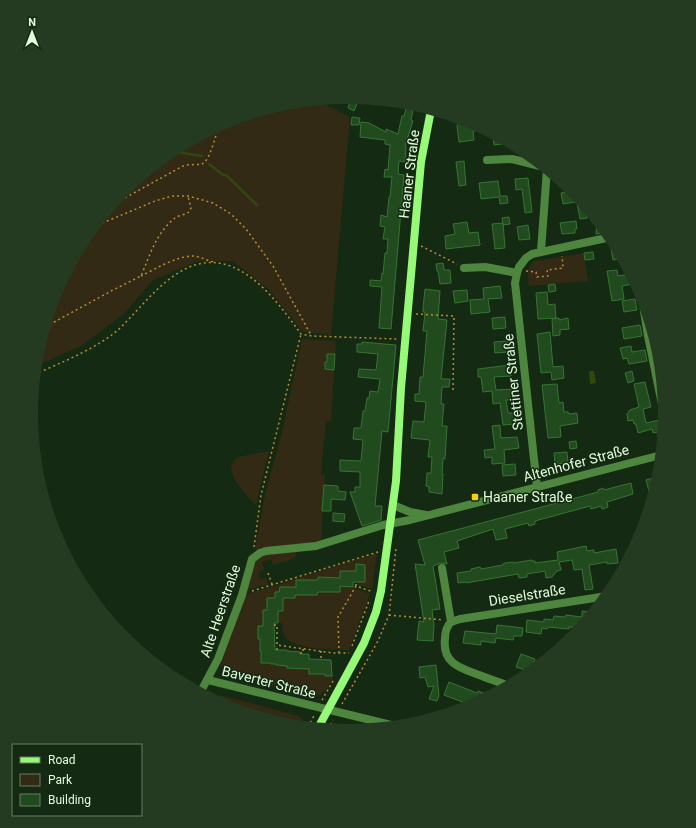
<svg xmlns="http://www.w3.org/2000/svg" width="696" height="828" font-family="Roboto,sans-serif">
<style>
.green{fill:#332a15}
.water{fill:#32470d}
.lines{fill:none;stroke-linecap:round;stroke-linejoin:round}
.stream{stroke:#32470d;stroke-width:2.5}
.building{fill:#214a1f;stroke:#367532}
.path{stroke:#b78e36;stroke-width:1.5;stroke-dasharray:2 3;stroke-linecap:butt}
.service{stroke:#4f863f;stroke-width:4.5}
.minor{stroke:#4f863f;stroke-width:8}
.secondary{stroke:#96f977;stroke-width:8}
.poi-dot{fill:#f5d011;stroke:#142a12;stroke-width:1.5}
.labels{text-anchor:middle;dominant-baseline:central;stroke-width:3;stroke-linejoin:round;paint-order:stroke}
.street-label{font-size:14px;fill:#e1fddc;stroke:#142a12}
.poi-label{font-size:14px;fill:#e1fddc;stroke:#142a12;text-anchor:start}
</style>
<rect width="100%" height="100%" fill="#142a12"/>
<path class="green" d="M316,100L350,117L331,335L303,332L268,289L233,261H198L153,280L124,314L81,346L36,366L37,352L55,292L85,238L124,190L172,150L227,121L286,103Z
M584,253L588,281L529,286C528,277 526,267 534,261Z
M302,339L336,341L331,421H326L321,474L325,475L321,542L255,550L265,495L281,436Z
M269,451L256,505C247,494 219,470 238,457Z
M297,552L295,558L273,565L271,559L262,562L264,570L258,572L260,579L266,578L268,584L247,590C255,551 260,555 297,552Z
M377,553L372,589L358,585V582L365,581V565L356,564V573L353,571H340V578L318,577V580H296V587H280L279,592H275V598H268L267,610H263V626L258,627L260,650L261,651L271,664L287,666V668L309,669V674L335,675C330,683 325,695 315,697L223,672L221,665L245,595Z
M340,586L353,587V589H357L370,594L349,650C334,650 295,649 286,638C282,634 283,629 282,623H278V611L283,598H295V595H317L318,592H339Z
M220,695L299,716L305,722V727L286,725L263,718V715L249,714V709L238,708V710L226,707L217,702Z
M339,727L360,730L348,731L333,730Z"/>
<path class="water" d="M589,371H594L596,383L590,384Z"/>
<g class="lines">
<path class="stream" d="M171,151L202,156
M209,164L223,175H226L257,205"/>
</g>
<path class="building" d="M350,101L357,104L354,111L348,108Z
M406,109L413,110L411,120L413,121L405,146H406L405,162L399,161L398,174L404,175L391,329L379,328L382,287L370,286V280L381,281L382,273L383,274L385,253H387L388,239H383L385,227L380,226L381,215L387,217L389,197H390L392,177H384L385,169L388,170L390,145L385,144V140L360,137L361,122L369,123L386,132V129L398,134L402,116H404Z
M352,117L360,118L359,125H351Z
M464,119L470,121L485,130L473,131L474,140L459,142L457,126L460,120Z
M493,134L497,136L510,143L494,145Z
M464,161L466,185L459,186L456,162Z
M528,178L532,212L525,213L522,189L516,190L515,179Z
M498,181L500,196H507L508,203L500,204L499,197L481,199L479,183Z
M573,191L575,193L576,202L563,204L561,193Z
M582,202L584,205L587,218L580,219L577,203Z
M509,217L510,224L503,225L502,218Z
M597,220L603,227L607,232L596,234Z
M576,221L577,229H575V233L562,234L560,223Z
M467,222L469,233L478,232L480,245L446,249L445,236L455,234L453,224Z
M503,223L505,248L495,249L492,224Z
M528,225L530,239L519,240L517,227Z
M614,242L620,253L623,258L613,260L610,243Z
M593,252L594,259L585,260L584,253Z
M443,263L444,270H450L451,283L440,284L438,271H437L436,264Z
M617,270L618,276L631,274L633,284L622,286L624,299L612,301L607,271Z
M555,284L556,291L549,292L548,285Z
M500,286L502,298L488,299L490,312L471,314L470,300L484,299L483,288Z
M425,289L440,291L438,319L447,320L441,379H450L449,387H442L441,404H444L442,426H447L445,459L443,458L442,474H443L442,494L429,492V487L426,486L427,473H431L432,457H428L430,440L411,438L413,421L424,422L426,402L415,401V394H419L420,377H423L427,331H423L425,312H423V308Z
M467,290L468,301L455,303L453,291Z
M547,292L548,305L555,304L556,318L538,319L536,293Z
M635,299L637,310L624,312L622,301Z
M505,317L506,328L493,329L492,318Z
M559,318V320L568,318L569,329L560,330V335L553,336L552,319Z
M640,325L642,336L624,339L622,328Z
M550,332L553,367L563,366L564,378L552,380L551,372L541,373L537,334Z
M507,341L508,352L495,353L494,342Z
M362,342L396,345L388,432L382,431L375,506H382L381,520L362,526L350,492H355V487H360V472L340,471V460L361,461L363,440L353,439L354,428H361L363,411H365L367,398H369L370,391L378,392L380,379L358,377L359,369L376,370L378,354L357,352V344H362Z
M631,346L632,352L645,350L647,361L629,364L627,358L623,359L620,348Z
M327,354H335L334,370L325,369V362H327Z
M510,365L511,376L494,377L496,390L512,389L514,400H506L508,413H515L516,424L503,425L500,403L493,404L492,391L483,392L481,377H478V369Z
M632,371L634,381L628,383L625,373Z
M645,382L651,407L643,409L646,423L664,419L663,431L653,433L652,429L638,433L636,424H634L633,420L628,421L627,414L630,410L639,407L634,384Z
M557,384L559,403L563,402L564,412H568L569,414L577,413L578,423L560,426L561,437L548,438L542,385Z
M500,425L501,438L517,437L519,448L504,450L505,463L492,464V457L485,458L484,450L495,449L492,426Z
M576,441L577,448L570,449L569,442Z
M567,452L568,463L555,464L554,453Z
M515,464L516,475L503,476L502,465Z
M659,476L655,490L649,491L646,480Z
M631,483L633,494L607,502L608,507L602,509L601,506L591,509L590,506L535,521V524L529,526L528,523L505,529L507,538L496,540L493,529L457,541L459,548L444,552L447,564L441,563L433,566L440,609L432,610L434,625L433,641L417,640L419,621L424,622L415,564L425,565L418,540L587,495L598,492V490L603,488L604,490Z
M324,485L338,486V491L346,492L345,500L331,499V511H322Z
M333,513L345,514L344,522L333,521Z
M586,546L587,551L594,550V553L616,549L618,563L607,564V562L589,565L593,589L585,590L582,569L574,570L572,560L559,562L561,570L557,571L552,577L546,578L545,571L527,574V577L519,578L518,574L466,583V582L458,583L457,573L471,571V569L480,567L481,569L503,565V564L505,563L513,562V563L532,560V561H535V563L558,560L557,552Z
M356,564L365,565V582H353V587L340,586V592H318L317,595H295V598H283V611H278V623H274L275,650H287V651L300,652V654H309V659L331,660L332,676H325V674H309V669L287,668V666L276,665V664H271V663H261V651H260V639H258V626H263V610H267V598H275V592H279L280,587H296V580H318V577L340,578V571H356Z
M582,611L593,612L580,628L569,627V629L548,627L547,629L542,628L541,634L526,632L527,620L544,622V619L553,620L554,616L565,617L566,615L582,617Z
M497,625L523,628L522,636H514L513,640L496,638L495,643L481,641V645L463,643L465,631L496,634Z
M521,654L535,659L531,672L516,667Z
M436,665L439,696L437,701L429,699L434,686L428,687L425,677L420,678L419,667Z
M449,682L477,693L478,691L491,696L463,709L465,703L444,695Z"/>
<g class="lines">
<path class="path" d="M112,205L183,166C188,164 199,165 202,164C210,161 216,134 219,125
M93,227L155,201L172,196H188L213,203L231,214L246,229L273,266L311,335
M421,246L457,264
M526,271L536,272L537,277L548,276L547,270L563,268L562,256
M141,276C155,269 177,256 193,256C200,256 207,261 214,262
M416,314L454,316L453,392
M45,327L113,290L141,276C150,255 156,233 175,218C179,215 185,215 189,212L191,208L188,196
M35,374C61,363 97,348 118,330C137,312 153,290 175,275C230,237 272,294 301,334L312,336L397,339
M254,547L261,495L301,334
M268,573L272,584
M356,586V581
M252,591L378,552
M389,615L443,620
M274,625H277V645L333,653H349
M352,646L369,601
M277,650V645
M321,651V660
M300,653H303V648
M339,653L338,617L356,586L373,592
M322,700L333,681
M342,704L378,641L389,615L396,548
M308,727L315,714
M328,729L333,720"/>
<path class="service" d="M370,729L375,721"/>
<path class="minor" d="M487,160L512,159L544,167
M541,251L547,169
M464,268L485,267L517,273
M641,292L648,336L664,414
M537,487L515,283L517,273L519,267L526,258L532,254L611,237
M393,505L410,512L426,515
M442,568L451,622
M208,680L395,726
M509,686C499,682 489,679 479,675C460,668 442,663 445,639C445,632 446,627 451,622L460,619L607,596
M200,693L218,659L242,595L252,559L260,553L266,551L316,546L383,525L410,520L661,455"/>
<path class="secondary" d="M318,728L364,643L376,612L381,591L396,481L401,388L421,162L431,110"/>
</g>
<rect class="poi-dot" x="471" y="493" width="8" height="8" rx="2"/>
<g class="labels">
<g class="street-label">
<text transform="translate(409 174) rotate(-83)">Haaner Straße</text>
<text transform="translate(513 382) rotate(-96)">Stettiner Straße</text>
<text transform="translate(576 463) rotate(-15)">Altenhofer Straße</text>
<text transform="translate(527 595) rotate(-9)">Dieselstraße</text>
<text transform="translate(220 611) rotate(-71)">Alte Heerstraße</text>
<text transform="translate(269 682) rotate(14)">Baverter Straße</text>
</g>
<g class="poi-label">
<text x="483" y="497">Haaner Straße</text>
</g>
</g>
<path d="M0 0H696V828H0ZM38 414a310 310 0 1 1 620 0a310 310 0 1 1-620 0Z" fill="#243b22" fill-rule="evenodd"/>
<rect x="12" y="744" width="130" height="72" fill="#142a12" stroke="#667e63"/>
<rect x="20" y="757" width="20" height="6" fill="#96f977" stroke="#667e63"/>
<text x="48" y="764" font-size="12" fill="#e1fddc">Road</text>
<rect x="20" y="774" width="20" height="12" fill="#332a15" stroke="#667e63"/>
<text x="48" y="784" font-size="12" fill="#e1fddc">Park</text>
<rect x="20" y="794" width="20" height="12" fill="#214a1f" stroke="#667e63"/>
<text x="48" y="804" font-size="12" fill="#e1fddc">Building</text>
<g transform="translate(32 32)" stroke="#142a12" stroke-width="3" paint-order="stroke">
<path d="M0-3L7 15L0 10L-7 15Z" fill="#e1fddc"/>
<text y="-6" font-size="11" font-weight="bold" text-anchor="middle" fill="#e1fddc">N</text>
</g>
</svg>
